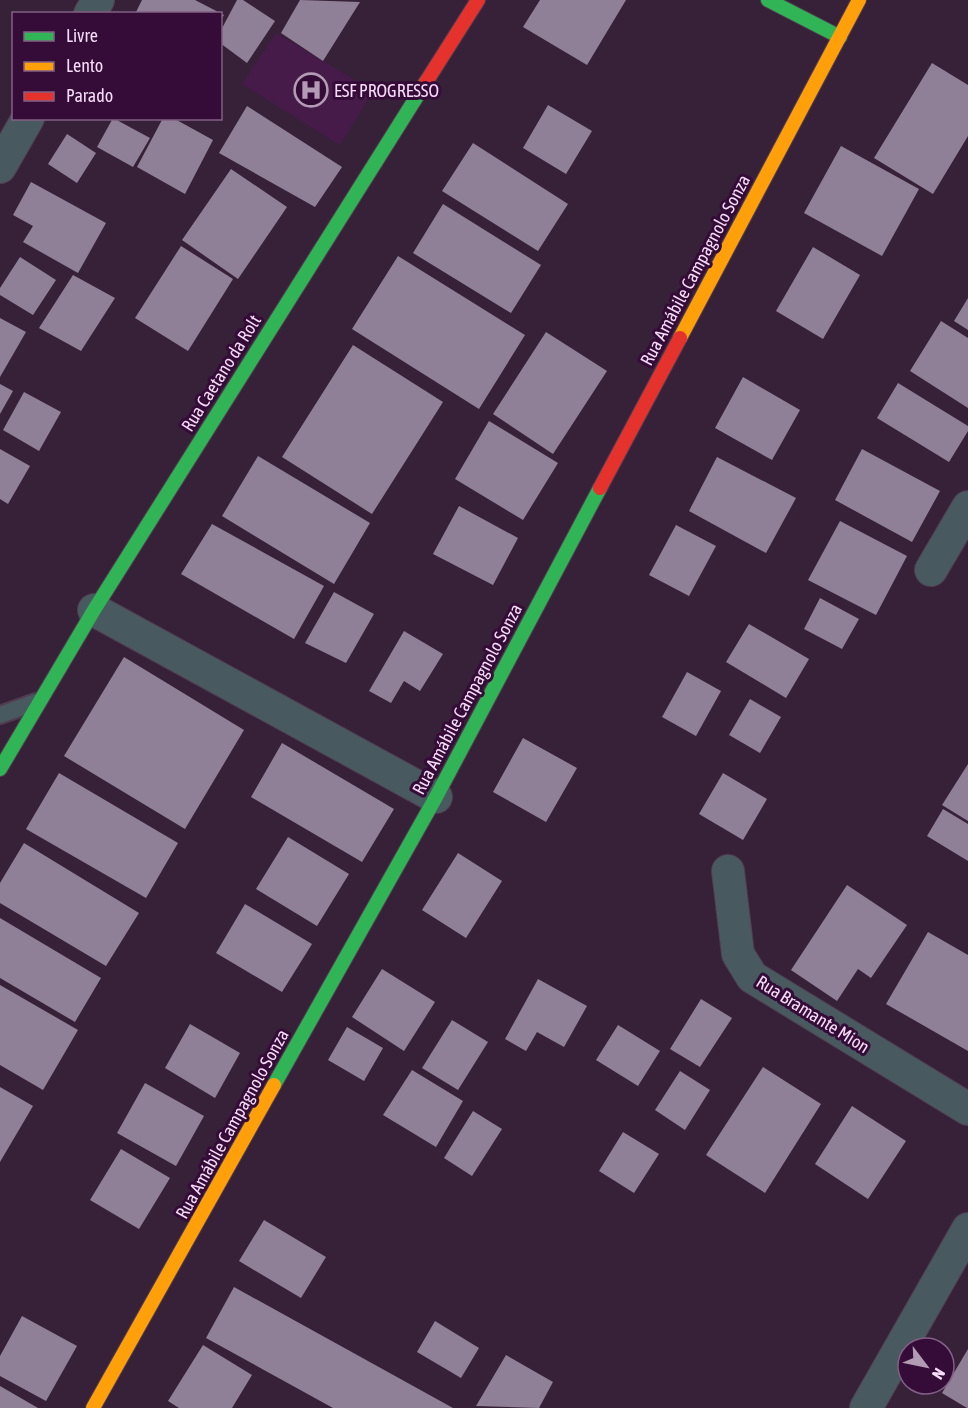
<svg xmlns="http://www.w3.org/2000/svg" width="968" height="1408" font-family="'Asap Condensed',sans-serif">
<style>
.built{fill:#461b49}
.building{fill:#908097}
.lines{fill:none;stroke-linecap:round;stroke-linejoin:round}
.lane-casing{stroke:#503d52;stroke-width:20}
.street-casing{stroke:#503d52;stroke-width:34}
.fast-casing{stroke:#503d52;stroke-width:16}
.slow-casing{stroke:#503d52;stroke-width:16}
.jam-casing{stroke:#503d52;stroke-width:16}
.lane{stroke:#495960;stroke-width:16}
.street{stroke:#495960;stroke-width:32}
.fast{stroke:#30b455;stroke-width:14}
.slow{stroke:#ff9f0a;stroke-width:14}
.jam{stroke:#e5322d;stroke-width:14}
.labels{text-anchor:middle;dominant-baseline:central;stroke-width:6;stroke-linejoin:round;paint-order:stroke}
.poi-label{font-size:18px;fill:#f5dcf7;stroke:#350c38;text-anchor:start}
.street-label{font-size:18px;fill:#f5dcf7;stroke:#350c38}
</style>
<rect width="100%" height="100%" fill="#372139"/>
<path class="built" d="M276,33L373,91L340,145L242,84Z"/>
<path class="building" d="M142,0H195L224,15L220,21V14H135Z
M237,0H243L275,21L247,63L220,43V32Z
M300,0L360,2L323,61L281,33Z
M540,0H626L587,65L523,27Z
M932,63L968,85V136L933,194L874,158Z
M548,105L592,131L566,174L523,148Z
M247,106L342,167L315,207L219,153Z
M113,118L150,138L133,167L97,147Z
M163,118H173L213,140L185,194L137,167Z
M67,134L96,153L77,183L48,164Z
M473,143L568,204L538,251L442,191Z
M841,146L919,189L882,256L804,213Z
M231,169L287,207L238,279L182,240Z
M31,182L106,223L78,273L23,242L33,226L13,215Z
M443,204L541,265L511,313L413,253Z
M181,246L233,279L188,351L135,318Z
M813,247L860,275L823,339L776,311Z
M398,256L525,335L479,409L352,329Z
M20,257L56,280L33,315L0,295V288Z
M73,275L115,298L81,351L39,328Z
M968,298V330L954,321Z
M0,318L26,332L0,377Z
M941,321L968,338V408L910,371Z
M546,332L607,371L553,454L493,414Z
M353,345L443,402L372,514L282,457Z
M743,377L800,410L772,460L715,428Z
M898,383L968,426V431L949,462L877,418Z
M0,384L13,391L0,414Z
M24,392L61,412L39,451L3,430Z
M489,421L558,463L523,520L455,479Z
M0,449L30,466L8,504L0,499Z
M862,449L940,491L912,542L835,500Z
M258,456L370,523L334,584L222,516Z
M717,457L796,498L766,553L689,511Z
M459,506L518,538L493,585L433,554Z
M840,521L907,556L876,615L808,580Z
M212,524L324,586L294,639L181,574Z
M676,525L716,546L689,596L649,575Z
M334,592L374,614L346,663L305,643Z
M820,598L859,619L842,649L804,629Z
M749,624L809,659L786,698L726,662Z
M404,631L443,654L420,691L404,681L391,703L369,691Z
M124,657L244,730L185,829L64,756Z
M687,672L721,691L696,736L662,717Z
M750,699L781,717L760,753L729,735Z
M523,738L577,768L546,822L493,792Z
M282,743L394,809L362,862L251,797Z
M968,764V821L942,805Z
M59,773L178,843L146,898L26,829Z
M723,773L767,799L743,840L699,814Z
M943,809L968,824V861L927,836Z
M288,837L349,874L317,926L256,889Z
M24,843L139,913L106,966L0,903V883Z
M458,853L502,881L466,938L422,910Z
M847,885L907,925L871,978L858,969L837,1001L791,970Z
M245,904L312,944L282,992L216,953Z
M0,918L101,978L75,1022L0,978Z
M928,932L968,955V1051L886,1004Z
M382,969L435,1002L404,1051L352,1017Z
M538,979L587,1006L564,1047L537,1032L526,1051L505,1039Z
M0,985L78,1030L43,1090L0,1065Z
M701,999L732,1018L700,1067L670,1049Z
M452,1020L488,1042L458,1090L422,1068Z
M190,1024L240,1053L215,1098L165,1068Z
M618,1025L660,1051L638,1086L596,1060Z
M347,1027L383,1048L364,1081L328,1060Z
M763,1067L821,1104L765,1193L706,1155Z
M412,1070L463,1101L436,1147L383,1115Z
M680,1071L710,1090L685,1130L655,1110Z
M145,1083L204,1116L176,1166L117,1133Z
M0,1087L33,1106L0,1162Z
M852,1106L906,1141L868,1199L815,1164Z
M473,1111L502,1129L472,1176L444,1158Z
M623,1132L659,1154L634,1193L599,1171Z
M121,1149L170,1178L139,1229L90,1200Z
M264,1220L326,1257L301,1298L239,1261Z
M234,1287L453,1408H333L206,1338Z
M22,1316L77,1346L46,1401L0,1376V1356Z
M435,1321L479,1348L461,1378L417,1352Z
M203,1345L252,1375L232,1408H179L168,1401Z
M968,1349V1408H967L942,1393Z
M506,1355L553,1382L539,1408L476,1406Z
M0,1386L38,1408H0Z"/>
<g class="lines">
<defs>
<path id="lane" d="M0,715L36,702"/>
<path id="street" d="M90,14L98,0
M0,167L28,118
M931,570L968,507
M94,610L436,797
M728,871L738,954L752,977L968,1109
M866,1408L968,1229"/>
<path id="fast" d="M768,0L840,37
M0,769L94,610L426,82
M274,1085L436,797L600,488"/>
<path id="slow" d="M680,338L859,0
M93,1408L274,1085"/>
<path id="jam" d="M426,82L478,0
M600,488L680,338"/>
</defs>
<use href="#lane" class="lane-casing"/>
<use href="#street" class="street-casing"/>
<use href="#fast" class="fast-casing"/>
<use href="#slow" class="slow-casing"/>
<use href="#jam" class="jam-casing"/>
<use href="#lane" class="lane"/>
<use href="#street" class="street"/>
<use href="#fast" class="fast"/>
<use href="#slow" class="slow"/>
<use href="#jam" class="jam"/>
</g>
<defs>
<symbol id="hospital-ring" viewBox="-11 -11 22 22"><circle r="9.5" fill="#350c38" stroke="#b29bb4" stroke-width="1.5"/><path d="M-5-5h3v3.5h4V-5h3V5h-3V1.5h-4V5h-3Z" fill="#b29bb4"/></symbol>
</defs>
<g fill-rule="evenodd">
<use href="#hospital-ring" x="292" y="71" width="38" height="38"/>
</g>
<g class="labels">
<g class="poi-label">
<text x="334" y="90">ESF PROGRESSO</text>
</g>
<g class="street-label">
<text transform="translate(695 270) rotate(-62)">Rua Amábile Campagnolo Sonza</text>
<text transform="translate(221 373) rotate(-58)">Rua Caetano da Rolt</text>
<text transform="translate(467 699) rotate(-62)">Rua Amábile Campagnolo Sonza</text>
<text transform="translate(813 1014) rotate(32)">Rua Bramante Mion</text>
<text transform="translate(232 1124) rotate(-61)">Rua Amábile Campagnolo Sonza</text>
</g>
</g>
<rect x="12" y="12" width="210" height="108" fill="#350c38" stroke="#825f84" stroke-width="1.5"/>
<rect x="24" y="32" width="30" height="9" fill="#30b455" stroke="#825f84" stroke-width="1.5"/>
<text x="66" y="42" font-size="18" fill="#f5dcf7">Livre</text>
<rect x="24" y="62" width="30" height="9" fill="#ff9f0a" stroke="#825f84" stroke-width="1.5"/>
<text x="66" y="72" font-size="18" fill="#f5dcf7">Lento</text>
<rect x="24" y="92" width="30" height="9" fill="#e5322d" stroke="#825f84" stroke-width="1.5"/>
<text x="66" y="102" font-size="18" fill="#f5dcf7">Parado</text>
<g transform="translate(926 1366) rotate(122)"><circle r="28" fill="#350c38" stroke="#825f84" stroke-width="1.5"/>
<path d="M0-4.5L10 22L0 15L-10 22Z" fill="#b29bb4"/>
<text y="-9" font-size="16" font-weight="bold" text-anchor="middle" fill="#f5dcf7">N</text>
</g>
</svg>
